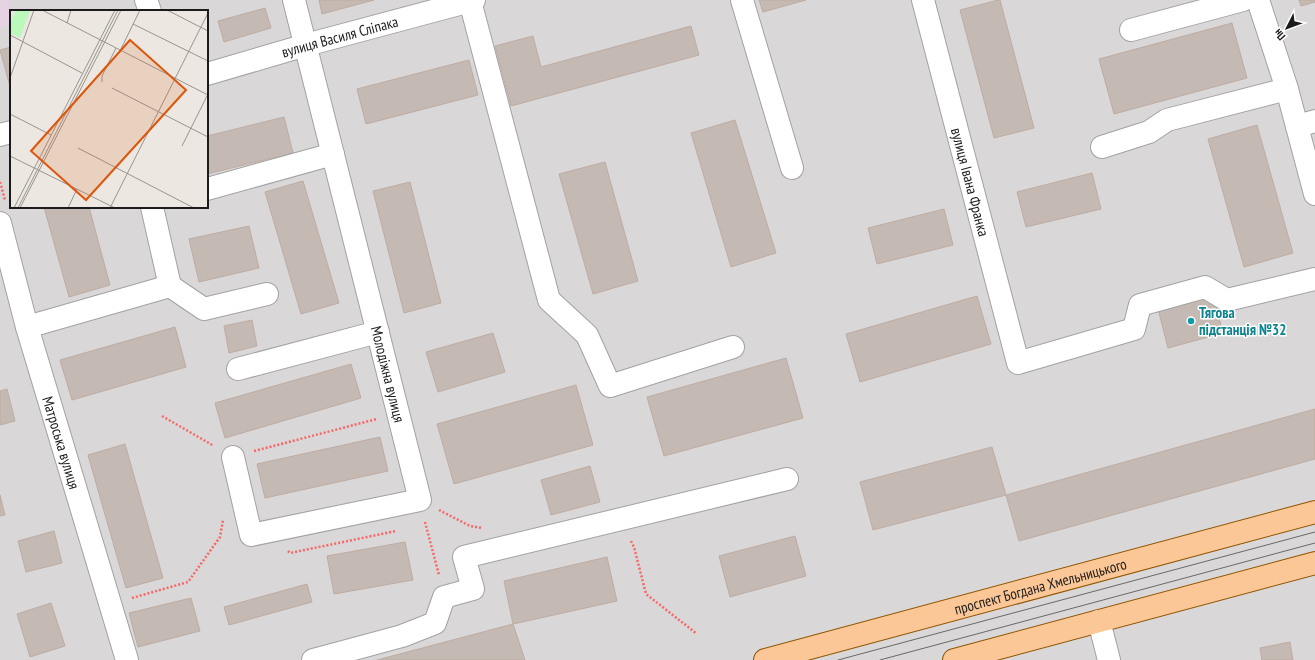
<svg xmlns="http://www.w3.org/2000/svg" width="1315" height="660" font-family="'PT Sans Narrow',sans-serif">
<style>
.residential{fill:#d9d7d8;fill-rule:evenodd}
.industrial{fill:#e5d2e3}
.building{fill:#c4b9b3;stroke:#beaca2}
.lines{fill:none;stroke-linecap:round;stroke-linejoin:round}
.minor-casing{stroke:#a2a2a2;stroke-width:24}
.major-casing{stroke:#905401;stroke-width:24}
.path{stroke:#f86765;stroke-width:2.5;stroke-dasharray:2 2;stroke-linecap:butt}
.minor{stroke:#fff;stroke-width:22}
.major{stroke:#fbc796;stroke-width:22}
.tram{stroke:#696969;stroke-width:1}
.culture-dot{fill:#0f9aa8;stroke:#fff;stroke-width:1.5}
.labels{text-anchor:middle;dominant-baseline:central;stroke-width:3;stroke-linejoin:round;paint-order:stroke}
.street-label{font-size:15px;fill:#1b1b1b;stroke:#fff}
.culture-label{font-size:15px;font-weight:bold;fill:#0d838f;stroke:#fff;text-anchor:start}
.inset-road{fill:none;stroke:#989591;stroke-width:1}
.view{fill:#de560d;fill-opacity:0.15;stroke:#de560d;stroke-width:2}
.inset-edge{fill:none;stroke:#1b1b1b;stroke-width:2}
</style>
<rect width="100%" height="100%" fill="#ece7e0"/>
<path class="residential" d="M0,0H1315V660H0ZM11,11H207V207H11Z"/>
<path class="industrial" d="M0,0H8L12,11L11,24L0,27Z"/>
<path class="building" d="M319,0H374L322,14Z
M759,0H806L763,12Z
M998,0H1000L1034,128L994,138L960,10Z
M1299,0H1315V2L1301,6Z
M265,8L271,28L224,42L218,21Z
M1232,23L1247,78L1114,114L1099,59Z
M691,26L699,55L511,106L495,46L533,36L541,67Z
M11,47V90L0,50Z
M469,60L478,95L366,124L357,89Z
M284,117L293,153L207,174V136Z
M735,120L776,253L731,267L691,133Z
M1257,125L1293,253L1244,267L1208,139Z
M605,162L638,281L593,294L559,174Z
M1092,173L1101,209L1026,227L1017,192Z
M303,181L339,303L301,314L265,192Z
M410,182L441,303L404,313L373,191Z
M44,207H89L110,285L69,297Z
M944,209L953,245L877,264L868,228Z
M249,226L259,268L199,282L189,239Z
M1213,295L1223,333L1168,348L1158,309Z
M977,296L991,344L860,382L846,334Z
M252,320L257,346L229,353L224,326Z
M175,327L186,367L72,400L60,360Z
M493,333L505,372L438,392L426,352Z
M786,358L803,418L664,456L647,397Z
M351,364L361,398L225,438L215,403Z
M576,385L593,445L454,484L437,424Z
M7,389L15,421L0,425V391Z
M1315,409V459L1019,541L1006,495Z
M380,437L388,471L265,498L257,464Z
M125,444L163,578L126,588L88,455Z
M992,447L1006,495L873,530L860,482Z
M590,466L600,502L551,515L541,480Z
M0,495L5,515L0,516Z
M54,531L62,563L26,572L18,541Z
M795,536L806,576L730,597L719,556Z
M405,542L413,580L334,594L327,556Z
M607,557L617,601L513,624L504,581Z
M307,584L312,602L229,625L224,607Z
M191,598L200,631L138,647L129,613Z
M51,603L65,646L30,657L17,614Z
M513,624L525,660H377Z
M1290,642L1293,660H1262L1260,648Z"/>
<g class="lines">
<defs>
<g id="minor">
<path d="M146,0L150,11"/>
<path d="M742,0L792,168"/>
<path id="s1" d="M923,0L1018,363L1134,329L1140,305L1205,287L1227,300L1315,279"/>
<path d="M1258,0L1287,89L1315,194"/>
<path d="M470,1L549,300L587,335L610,386L733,347"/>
<path d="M1131,30L1243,0"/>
<path id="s2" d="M207,74L306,45L474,0"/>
<path d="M1297,126L1315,121"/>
<path d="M0,135L11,132"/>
<path d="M1102,147L1149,132L1167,120L1287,89"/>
<path d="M207,189L333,154"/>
<path id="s3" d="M0,223L27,327L127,660"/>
<path d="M170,286L204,309L267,294"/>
<path d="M27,327L170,286L152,207"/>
<path d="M238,369L378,332"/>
<path d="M233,457L251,535L420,500L294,0"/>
<path d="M1099,621L1109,660"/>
<path d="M313,660L402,636L435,623L444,597L473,589L464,557L787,479"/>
</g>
<g id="major">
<path id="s4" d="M765,660L1315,512"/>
<path d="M954,660L1315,563"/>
</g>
</defs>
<use href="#minor" class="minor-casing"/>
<use href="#major" class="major-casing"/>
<path class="path" d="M0,182L5,200
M162,416L214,446
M254,451L377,419
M439,510L470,526L482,528
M425,522L439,575
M631,541L634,547L646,594L697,634
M288,551L290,553L396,531
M132,598L188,582L220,537L223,520"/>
<use href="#minor" class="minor"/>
<use href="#major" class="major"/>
<path class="tram" d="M838,660L1315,532
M880,660L1315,543"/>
</g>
<circle class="culture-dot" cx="1191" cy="321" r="4"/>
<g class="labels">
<g class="street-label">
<text stroke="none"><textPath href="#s2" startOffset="138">вулиця Василя Сліпака</textPath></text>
<text stroke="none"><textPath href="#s1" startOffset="188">вулиця Івана Франка</textPath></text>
<text transform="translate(388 374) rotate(76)">Молодіжна вулиця</text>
<text stroke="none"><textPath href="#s3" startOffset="228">Матроська вулиця</textPath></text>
<text stroke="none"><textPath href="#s4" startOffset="285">проспект Богдана Хмельницького</textPath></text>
</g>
<g class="culture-label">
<text x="1199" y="312">Тягова<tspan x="1199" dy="17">пiдстанцiя №32</tspan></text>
</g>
</g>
<g transform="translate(10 10)">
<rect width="198" height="198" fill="#ece7e0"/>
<path d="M6,0H20L10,28L0,23V13Z" fill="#bbf8bb"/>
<path class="inset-road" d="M32,0L198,85M157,0L198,21M57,13L61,0M123,14L198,51M0,25L72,63M110,41L130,0M0,68L24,0M92,72V66L106,38M102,78L198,127M0,104L41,125M172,136L198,84M68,138L184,198M0,146L105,198M4,198L105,0M8,198L108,0M10,198L111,0M58,198L67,179M100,198L198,3"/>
<path class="view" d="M120,30L176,80L76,190L21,141Z"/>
<rect width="198" height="198" class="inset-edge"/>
</g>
<g transform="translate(1287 28) rotate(228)" stroke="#ffffff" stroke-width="3" paint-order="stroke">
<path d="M0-3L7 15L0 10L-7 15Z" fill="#1b1b1b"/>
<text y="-6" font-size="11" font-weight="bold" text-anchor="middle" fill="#1b1b1b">Пн</text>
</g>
</svg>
